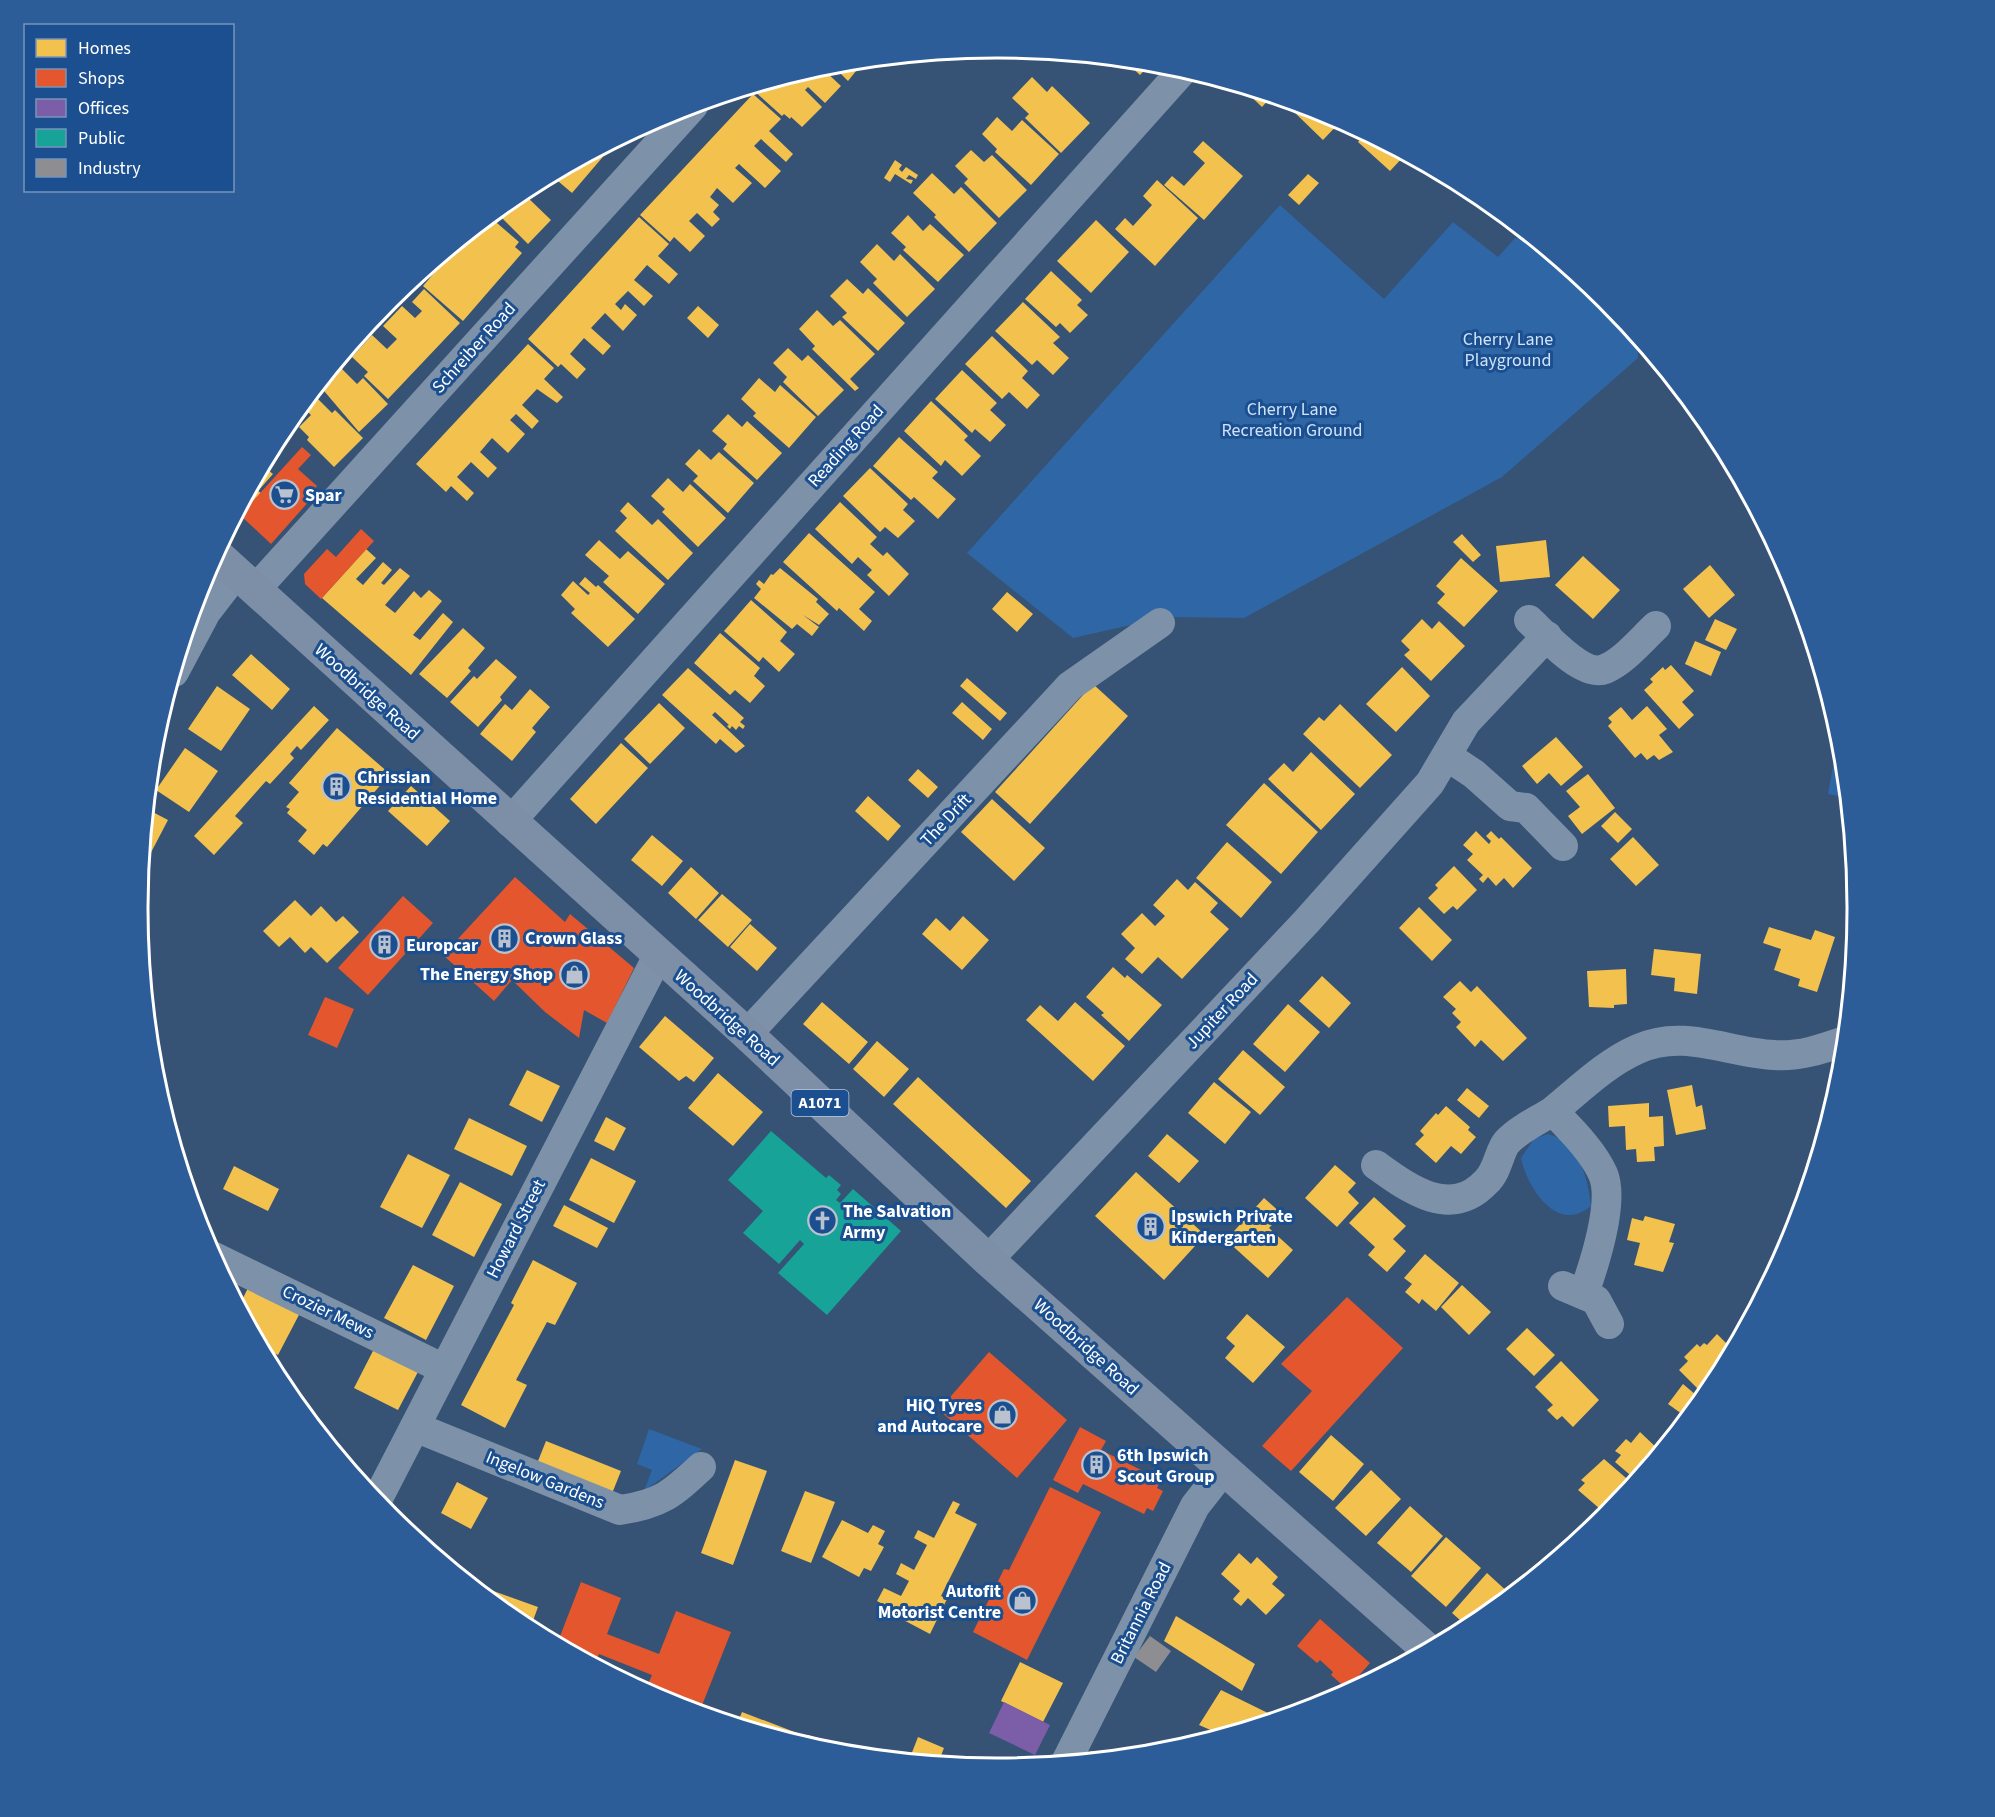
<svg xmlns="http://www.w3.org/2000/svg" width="1995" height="1817" font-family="'Source Sans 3',sans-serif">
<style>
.green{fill:#2f66a5}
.homes{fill:#f2c14e}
.shops{fill:#e4572e}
.offices{fill:#7b5ea7}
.public{fill:#17a398}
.industry{fill:#8d8d92}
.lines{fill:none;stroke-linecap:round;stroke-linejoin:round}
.street{stroke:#7d92a8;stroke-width:30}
.primary{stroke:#7d8ea7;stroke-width:33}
.labels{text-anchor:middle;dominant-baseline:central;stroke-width:6;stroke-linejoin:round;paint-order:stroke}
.shield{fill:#1b4f8f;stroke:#bbcadd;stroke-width:1.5}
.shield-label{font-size:16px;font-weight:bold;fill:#fff}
.park-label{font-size:18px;fill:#cfe3fa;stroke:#1b4f8f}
.street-label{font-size:18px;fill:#fff;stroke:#1b4f8f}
.poi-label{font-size:18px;font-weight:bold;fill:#fff;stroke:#1b4f8f;text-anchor:start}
.rim{fill:none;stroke:#fff;stroke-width:3}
</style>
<rect width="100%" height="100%" fill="#365274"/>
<path class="green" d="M1280,205L1384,299L1453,222L1498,257L1515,238L1533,240L1606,300L1637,337L1638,358L1502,477L1244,618L1167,617L1073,638L967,553Z
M1839,733L1842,741L1847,798L1828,794Z
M1548,1134C1579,1142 1588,1178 1591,1206C1557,1235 1527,1187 1521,1158L1534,1139Z
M649,1429L702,1449L644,1491L652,1470L637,1464Z"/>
<path class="homes" d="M864,61L848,81L832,65L828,68L825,71L841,86L825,103L808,87L805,90L822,107L802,127L791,117L790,119L784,114L782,116L753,90L830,64Z
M1125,61H1131L1151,63L1140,75Z
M1032,77L1047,92L1052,86L1090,123L1061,153L1025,118L1029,114L1012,98Z
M1241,87L1271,97L1262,107Z
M753,94L781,119L769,131L793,154L786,162L761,139L754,146L781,171L765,188L739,164L735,168L752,183L733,203L717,188L710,197L719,205L713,212L720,219L712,227L697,213L689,221L705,236L690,252L674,237L670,242L640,215Z
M1299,105L1327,114L1341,121L1323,140L1293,111Z
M997,117L1012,131L1022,120L1059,154L1031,185L995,152L997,149L982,134Z
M1365,134L1372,138L1405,155L1390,171L1358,142Z
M622,138L610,152L605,147L616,142Z
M1203,141L1243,176L1204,220L1164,185L1172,176L1184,186L1205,163L1193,152Z
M603,149L607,152L572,193L552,176Z
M971,150L984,162L992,155L1027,190L999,218L964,183L968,179L955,166Z
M895,160L902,165L899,169L902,172L906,167L918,175L916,179L909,175L906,179L913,180L911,184L895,174L890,182L884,178Z
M932,173L954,194L961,187L997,223L969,252L934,217L936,215L913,193Z
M1308,174L1319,183L1299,205L1288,195Z
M1157,180L1198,218L1155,266L1115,229L1125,218L1133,226L1152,205L1143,196Z
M1452,181L1467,189L1464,193Z
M525,195L551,220L528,244L496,212L515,197L519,201Z
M908,215L923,231L930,224L964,255L938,282L903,250L906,247L891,233Z
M490,217L519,242L515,247L522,253L463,321L423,286L441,265L436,261Z
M639,217L669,244L658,256L678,274L669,284L647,265L634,280L653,296L644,306L628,291L615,304L621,310L625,304L637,315L623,331L605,313L591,328L611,346L603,355L584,338L570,354L586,369L577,379L561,364L558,367L528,339Z
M1096,220L1129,252L1091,293L1057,261Z
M877,244L894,261L900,254L935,289L907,317L873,283L877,279L860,262Z
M1051,271L1082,300L1077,305L1088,315L1070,333L1060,323L1056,327L1025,299Z
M847,279L863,294L868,288L905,323L878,351L842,317L847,313L830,296Z
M424,289L460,323L388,399L364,376L368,372L352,357L372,335L387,349L397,339L383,326L402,306L415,318L422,311L412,302Z
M1023,302L1060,337L1053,343L1069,358L1053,375L1037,360L1032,365L995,331Z
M698,306L719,325L708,338L687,318Z
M817,310L833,326L840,320L875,354L850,379L859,388L855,391L812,349L815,346L799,329Z
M992,336L1028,371L1022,378L1040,395L1027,409L1009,392L1002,399L965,364Z
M528,344L554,368L544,379L563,397L557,403L537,389L522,405L539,421L532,429L516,414L510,420L525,434L508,453L492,438L480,452L497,468L488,478L471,462L457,477L474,493L467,501L451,486L446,492L416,464Z
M788,348L802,361L808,355L844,390L818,416L783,382L787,377L773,363Z
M339,366L357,384L363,378L388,404L359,432L319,385Z
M962,370L997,403L990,410L1006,425L990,442L975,429L972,433L935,399Z
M759,378L775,392L780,385L816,417L789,448L753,416L756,413L741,399Z
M316,397L332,413L335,410L363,438L334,467L307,440L309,437L299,427L311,415L304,408Z
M931,401L968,436L964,440L981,456L962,476L945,460L941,466L904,431Z
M728,414L742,427L747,421L782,453L757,480L723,449L727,444L712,431Z
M899,437L938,472L932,478L956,499L938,519L914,497L911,500L873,466Z
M699,449L711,460L719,452L754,483L728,513L693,481L698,476L685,464Z
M263,466L273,474L258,491L261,493L240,515L238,513Z
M870,468L908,504L903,510L915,521L898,538L885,527L880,532L843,496Z
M668,478L683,492L690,484L726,518L698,547L662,512L665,509L651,496Z
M628,502L652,525L658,519L693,553L668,580L615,531L627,518L620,511Z
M840,502L877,537L870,544L883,556L887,552L909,574L889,596L867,575L872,570L858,557L852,564L815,529Z
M809,533L875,592L859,609L872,621L864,631L839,608L837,611L783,562Z
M1462,534L1481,555L1473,562L1453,542Z
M599,540L620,559L628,551L665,584L638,614L603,582L609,576L585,555Z
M1546,540L1550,577L1500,582L1496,546Z
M366,549L376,558L356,579L363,585L383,562L392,570L381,583L384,585L400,568L410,576L385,605L395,613L414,591L421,598L429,590L442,601L413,635L420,640L443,613L453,622L411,675L322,598Z
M1583,556L1620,590L1593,619L1555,585Z
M1461,558L1498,591L1464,627L1437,603L1445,594L1436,586Z
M1710,565L1735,595L1709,618L1683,589Z
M780,568L818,599L816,602L829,614L819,625L803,615L819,627L812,636L797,624L792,629L754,598L761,589L756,584L759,580L764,584L771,574L773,575Z
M585,577L596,587L598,585L635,619L608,647L571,613L575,609L561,595L573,581L588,595L590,593L579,584Z
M1007,592L1033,614L1017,632L992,609Z
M751,600L787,632L780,641L795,654L779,672L763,657L759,662L724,631Z
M1422,619L1432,629L1439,621L1465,646L1431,681L1404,655L1410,650L1401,641Z
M1715,619L1737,629L1726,650L1705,640Z
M463,628L485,648L468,668L471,671L447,698L419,674Z
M720,633L760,668L754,676L765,686L750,703L735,690L730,695L694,663Z
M1695,641L1721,652L1711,676L1685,664Z
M251,654L290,689L272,710L232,675Z
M496,659L517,677L500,697L502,700L478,727L450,702L474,676L477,679Z
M1671,665L1694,691L1682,702L1694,715L1679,729L1644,690L1653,682L1650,679L1663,667L1665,670Z
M1402,667L1430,696L1396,732L1366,704Z
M688,668L744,718L740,722L745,726L743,729L739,726L736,730L732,726L730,729L727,726L729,725L715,712L712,715L745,746L736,753L720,739L716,744L662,695Z
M967,678L1007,713L1000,721L960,686Z
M1093,684L1128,716L1030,824L995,792Z
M217,686L250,709L221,751L188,729Z
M530,689L550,707L532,728L536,732L512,761L480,734L505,704L512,710Z
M962,702L992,729L983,740L952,713Z
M659,703L685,728L650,764L624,739Z
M1340,704L1392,755L1360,788L1303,734L1319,717L1324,721Z
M314,706L329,720L301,750L297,746L290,754L294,758L270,784L266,781L235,816L243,823L214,855L194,836Z
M1647,706L1667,729L1659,735L1673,752L1659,760L1654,755L1647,760L1641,753L1635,758L1608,726L1612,722L1608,718L1621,707L1632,720Z
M337,728L390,774L327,847L323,844L314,855L298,841L307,830L287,813L290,809L286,807L299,792L289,783Z
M1556,737L1583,767L1561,786L1549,773L1537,784L1522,766Z
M621,743L648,768L596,824L570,799Z
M185,748L218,771L189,812L156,790Z
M1311,752L1355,794L1321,830L1268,779L1284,763L1293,772Z
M918,769L938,787L928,798L908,780Z
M1588,774L1615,808L1582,834L1568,816L1580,807L1566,791Z
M1264,783L1318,832L1281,874L1226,825Z
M411,786L450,821L427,846L388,811Z
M868,796L901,826L888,841L855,811Z
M992,799L1045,848L1014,881L961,832Z
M147,809L168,820L145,864L142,862Z
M1615,812L1632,829L1618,843L1601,826Z
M1476,831L1489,844L1491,841L1486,836L1491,831L1499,839L1501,837L1532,868L1513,888L1504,878L1496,886L1488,877L1483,883L1479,879L1483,875L1467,860L1473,854L1463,845Z
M652,835L683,861L662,886L631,860Z
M1633,837L1659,865L1636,886L1610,859Z
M1227,842L1272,882L1241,918L1196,878Z
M1454,866L1477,890L1457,910L1453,906L1444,914L1428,898L1438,888L1435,885Z
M691,867L719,893L696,919L668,893Z
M1177,879L1188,890L1195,882L1218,903L1210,912L1229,929L1182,979L1158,957L1142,974L1125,959L1135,948L1121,934L1142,913L1155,926L1165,916L1153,905Z
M722,894L752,920L728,947L698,920Z
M295,900L311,916L321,906L336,922L343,916L359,932L327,963L311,947L305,953L290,937L279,947L263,931Z
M1419,907L1452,940L1432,961L1399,928Z
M963,916L989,940L962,970L922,934L936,918L950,931Z
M750,924L777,948L757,971L730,947Z
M1769,927L1811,940L1815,930L1835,937L1817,992L1798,986L1800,979L1774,970L1781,949L1763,943Z
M1654,949L1701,954L1697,994L1674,991L1675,978L1651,975Z
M1113,967L1125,978L1127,975L1162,1005L1129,1041L1101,1015L1104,1013L1086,997Z
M1626,969L1627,1004L1614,1005V1008L1589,1007L1587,971Z
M1322,976L1351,1003L1329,1028L1299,1001Z
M1460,981L1471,992L1477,986L1527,1038L1503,1061L1481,1040L1475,1047L1456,1027L1461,1022L1452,1013L1456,1009L1443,997Z
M822,1002L868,1042L849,1064L803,1024Z
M1075,1002L1125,1046L1093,1081L1026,1020L1040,1005L1058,1021Z
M1288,1004L1320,1032L1285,1072L1253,1044Z
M665,1016L714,1058L694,1082L686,1076L679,1081L639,1047Z
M877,1041L909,1069L884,1097L853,1069Z
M1243,1050L1285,1087L1260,1115L1218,1079Z
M527,1070L560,1086L542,1122L509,1105Z
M718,1073L763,1112L733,1146L688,1108Z
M918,1077L1031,1181L1006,1208L893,1104Z
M1214,1082L1251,1112L1225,1144L1188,1113Z
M1692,1085L1696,1107L1702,1105L1706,1129L1676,1135L1667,1090Z
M1467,1088L1489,1106L1479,1118L1457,1100Z
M1649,1103V1117L1663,1116L1664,1146L1654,1147L1655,1161L1637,1162L1636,1149L1626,1150L1625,1126L1609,1127L1608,1106Z
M1446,1106L1470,1127L1468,1130L1476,1137L1461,1154L1451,1146L1436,1163L1415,1144L1424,1135L1420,1131L1436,1113L1438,1115Z
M606,1117L626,1128L614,1151L594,1141Z
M469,1118L527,1146L512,1176L454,1149Z
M1167,1134L1199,1161L1179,1183L1148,1156Z
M408,1154L450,1175L422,1228L380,1207Z
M591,1158L636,1181L614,1223L569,1200Z
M1335,1165L1356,1183L1348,1192L1359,1203L1337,1227L1305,1198Z
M234,1166L279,1189L268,1211L223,1189Z
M1136,1172L1205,1235L1164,1280L1095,1216Z
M460,1182L502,1204L474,1257L432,1235Z
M189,1193L198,1198L193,1207V1206Z
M1374,1197L1406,1226L1393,1239L1406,1251L1387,1272L1368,1255L1375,1247L1349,1223Z
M1264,1198L1282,1214L1269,1228L1293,1250L1268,1278L1226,1240Z
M564,1205L608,1228L597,1248L553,1226Z
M1645,1216L1675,1224L1669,1242L1674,1243L1663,1272L1634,1265L1640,1243L1627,1240L1632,1218L1643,1221Z
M1425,1254L1459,1283L1436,1311L1422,1299L1419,1304L1405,1292L1412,1284L1404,1278Z
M533,1260L577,1283L555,1325L547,1322L516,1380L527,1385L505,1428L461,1405L514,1305L511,1303Z
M413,1265L454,1286L426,1340L384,1318Z
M250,1284L301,1311L278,1355L260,1346L239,1306Z
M1462,1285L1491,1312L1469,1335L1441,1307Z
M1247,1314L1285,1347L1253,1383L1225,1358L1235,1346L1226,1338Z
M1527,1328L1555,1355L1534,1376L1506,1349Z
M1717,1334L1733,1350L1705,1396L1679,1370L1688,1361L1684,1357L1697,1344L1700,1347L1704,1343L1707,1345Z
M376,1345L420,1368L398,1410L354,1388Z
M1561,1361L1599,1400L1573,1427L1562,1416L1557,1420L1547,1410L1553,1405L1535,1387Z
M1683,1384L1702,1400L1675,1432L1671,1429L1682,1414L1668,1404Z
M1640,1432L1660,1451L1636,1480L1615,1462L1621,1455L1615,1451L1626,1439L1631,1443Z
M1331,1435L1364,1464L1333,1501L1299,1472Z
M546,1441L621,1471L609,1501L534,1471Z
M1604,1459L1633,1484L1607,1515L1578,1490L1585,1483L1581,1480Z
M735,1460L767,1471L733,1565L701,1553Z
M1371,1470L1401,1499L1366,1536L1335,1508Z
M457,1482L488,1498L471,1529L441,1513Z
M805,1491L835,1502L811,1563L781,1551Z
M953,1501L960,1504L955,1513L977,1524L941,1596L947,1599L930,1634L892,1614L894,1610L877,1601L884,1588L901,1596L909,1581L896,1574L901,1563L914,1570L927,1545L914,1538L918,1530L934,1538Z
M1410,1506L1443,1536L1411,1572L1377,1543Z
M842,1520L868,1533L873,1525L885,1531L878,1544L884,1547L871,1571L864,1568L859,1577L822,1557Z
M1446,1537L1481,1568L1446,1607L1411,1576Z
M1239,1553L1251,1564L1257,1557L1278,1577L1272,1584L1285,1595L1266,1615L1248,1598L1241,1606L1236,1602L1233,1599L1240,1591L1221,1574Z
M1487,1573L1511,1595L1469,1628L1452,1613Z
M474,1584L538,1607L530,1629L519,1624L474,1586Z
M1176,1616L1255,1664L1242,1691L1164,1641Z
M1020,1662L1063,1683L1043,1722L1001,1701Z
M1221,1690L1278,1718L1222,1735L1199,1725Z
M742,1712L805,1736L802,1744L737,1724Z
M808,1735L863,1755L862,1756L829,1752L805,1745Z
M918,1737L944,1748L938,1763L902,1760L905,1753L911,1755Z
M1091,1751L1106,1758L1086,1760Z"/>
<path class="shops" d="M302,447L311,455L298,469L317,486L308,497L311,499L271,544L240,515Z
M361,529L374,541L321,599L305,584L304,574L327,549L336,557Z
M515,877L565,922L570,914L634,968L607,1023L584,1010L579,1038L545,1012L512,980L494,1001L443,955Z
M403,896L433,923L368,995L338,968Z
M325,997L354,1009L337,1048L308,1035Z
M1347,1297L1403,1348L1291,1471L1262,1446L1312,1391L1281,1364Z
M989,1352L1067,1420L1017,1478L939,1410Z
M1080,1427L1106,1441L1101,1450L1161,1480L1157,1488L1163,1491L1153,1511L1147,1508L1144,1514L1083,1484L1078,1493L1053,1480Z
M1050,1487L1101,1512L1027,1660L973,1632L1004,1569L1009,1570Z
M581,1582L621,1598L607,1634L659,1654L676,1611L731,1632L699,1713L668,1703L645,1691L652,1675L599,1654L595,1664L557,1644Z
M1320,1619L1370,1663L1347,1689L1331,1675L1333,1672L1320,1660L1317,1663L1297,1646Z"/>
<path class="offices" d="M1004,1702L1050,1725L1035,1755L989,1733Z"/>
<path class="public" d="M771,1131L826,1178L829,1175L841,1185L837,1190L841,1194L836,1200L840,1203L853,1189L901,1231L827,1315L778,1273L804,1244L800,1240L779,1264L743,1233L763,1211L728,1180Z"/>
<path class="industry" d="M1150,1636L1171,1651L1156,1672L1134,1657Z"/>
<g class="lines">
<path class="street" d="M255,590L693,106
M1529,620C1545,635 1583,678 1605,669C1624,661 1641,640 1656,626
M174,672L206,612L236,573
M1447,756L1474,774L1510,806L1526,808L1563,846
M510,822L1183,70
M747,1034L1070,686L1160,623
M1376,1165C1408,1188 1450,1220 1486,1182C1498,1171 1499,1151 1507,1142C1519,1129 1539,1120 1553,1111
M212,1256L444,1369
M988,1260L1306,922L1430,783L1466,722L1547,636
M1563,1286L1596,1300L1609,1324
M1584,1293C1594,1265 1615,1202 1603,1174C1593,1151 1570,1129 1553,1111C1580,1089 1606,1063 1638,1049C1684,1028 1728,1053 1774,1055C1799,1057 1822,1049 1845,1041
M415,1427L620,1510C661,1504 672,1494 701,1467
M376,1502L658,956
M1066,1762L1195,1506L1224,1469"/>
<path class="primary" d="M216,554L747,1034L988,1260L1428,1650"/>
</g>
<defs>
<symbol id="supermarket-ring" viewBox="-11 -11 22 22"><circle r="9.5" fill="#1b4f8f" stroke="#b9c2ce" stroke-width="1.5"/><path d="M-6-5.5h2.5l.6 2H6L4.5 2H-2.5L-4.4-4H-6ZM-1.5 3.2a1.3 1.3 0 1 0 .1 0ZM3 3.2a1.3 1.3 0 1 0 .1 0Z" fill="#b9c2ce"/></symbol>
<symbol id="building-ring" viewBox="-11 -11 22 22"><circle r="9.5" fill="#1b4f8f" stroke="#b9c2ce" stroke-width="1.5"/><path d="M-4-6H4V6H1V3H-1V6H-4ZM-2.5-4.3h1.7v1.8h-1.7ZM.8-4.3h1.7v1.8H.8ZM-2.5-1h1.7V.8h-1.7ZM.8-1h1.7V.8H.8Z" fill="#b9c2ce"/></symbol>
<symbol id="shop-ring" viewBox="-11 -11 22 22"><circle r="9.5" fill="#1b4f8f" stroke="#b9c2ce" stroke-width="1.5"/><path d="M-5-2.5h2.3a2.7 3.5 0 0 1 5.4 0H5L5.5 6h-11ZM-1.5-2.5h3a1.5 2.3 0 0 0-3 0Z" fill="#b9c2ce"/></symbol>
<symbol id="church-ring" viewBox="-11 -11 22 22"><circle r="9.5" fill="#1b4f8f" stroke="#b9c2ce" stroke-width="1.5"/><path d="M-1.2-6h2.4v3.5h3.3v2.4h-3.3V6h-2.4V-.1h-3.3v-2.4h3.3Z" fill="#b9c2ce"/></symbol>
</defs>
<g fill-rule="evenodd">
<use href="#supermarket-ring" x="268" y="478" width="33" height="33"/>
<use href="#building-ring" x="320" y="770" width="33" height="33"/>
<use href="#building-ring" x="488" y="922" width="33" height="33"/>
<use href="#building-ring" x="368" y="928" width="33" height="33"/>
<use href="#shop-ring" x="558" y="958" width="33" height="33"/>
<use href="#church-ring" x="806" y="1204" width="33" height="33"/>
<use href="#building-ring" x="1134" y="1210" width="33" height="33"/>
<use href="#shop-ring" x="986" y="1398" width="33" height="33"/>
<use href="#building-ring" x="1080" y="1448" width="33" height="33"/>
<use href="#shop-ring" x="1006" y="1584" width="33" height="33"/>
</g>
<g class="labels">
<rect class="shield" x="791.5" y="1090" width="57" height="26" rx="4.5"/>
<g class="shield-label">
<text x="820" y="1103">A1071</text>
</g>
<g class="park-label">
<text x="1508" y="339">Cherry Lane<tspan x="1508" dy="21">Playground</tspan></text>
<text x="1292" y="409">Cherry Lane<tspan x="1292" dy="21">Recreation Ground</tspan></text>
</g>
<g class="street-label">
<text transform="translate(474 348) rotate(-48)">Schreiber Road</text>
<text transform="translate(846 446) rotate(-48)">Reading Road</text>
<text transform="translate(367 692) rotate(42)">Woodbridge Road</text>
<text transform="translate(946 820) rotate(-47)">The Drift</text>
<text transform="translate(1222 1011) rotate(-47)">Jupiter Road</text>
<text transform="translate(727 1018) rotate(42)">Woodbridge Road</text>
<text transform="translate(516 1229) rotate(-63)">Howard Street</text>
<text transform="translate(328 1312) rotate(26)">Crozier Mews</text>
<text transform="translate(1086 1347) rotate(42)">Woodbridge Road</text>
<text transform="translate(545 1480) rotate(22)">Ingelow Gardens</text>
<text transform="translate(1141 1613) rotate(-63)">Britannia Road</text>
</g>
<g class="poi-label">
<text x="305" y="495">Spar</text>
<text x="357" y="777">Chrissian<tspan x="357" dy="21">Residential Home</tspan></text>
<text x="525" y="938">Crown Glass</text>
<text x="406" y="945">Europcar</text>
<text x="553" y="974" text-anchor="end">The Energy Shop</text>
<text x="843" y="1211">The Salvation<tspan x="843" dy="21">Army</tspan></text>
<text x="1171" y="1216">Ipswich Private<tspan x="1171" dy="21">Kindergarten</tspan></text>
<text x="982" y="1405" text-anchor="end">HiQ Tyres<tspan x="982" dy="21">and Autocare</tspan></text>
<text x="1117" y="1455">6th Ipswich<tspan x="1117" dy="21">Scout Group</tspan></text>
<text x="1001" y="1591" text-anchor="end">Autofit<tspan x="1001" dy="21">Motorist Centre</tspan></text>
</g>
</g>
<path d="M0 0H1995V1817H0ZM997 58H998A849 849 0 0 1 1847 907V909A849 849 0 0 1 998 1758H997A849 849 0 0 1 148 909V907A849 849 0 0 1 997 58Z" fill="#2d5d98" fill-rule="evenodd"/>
<path class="rim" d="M997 58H998A849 849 0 0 1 1847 907V909A849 849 0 0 1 998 1758H997A849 849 0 0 1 148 909V907A849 849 0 0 1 997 58Z"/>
<rect x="24" y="24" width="210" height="168" fill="#1b4f8f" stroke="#7695bc" stroke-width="1.5"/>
<rect x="36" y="39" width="30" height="18" fill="#f2c14e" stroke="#7695bc" stroke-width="1.5"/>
<text x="78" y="54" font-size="18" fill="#ffffff">Homes</text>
<rect x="36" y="69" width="30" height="18" fill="#e4572e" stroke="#7695bc" stroke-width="1.5"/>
<text x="78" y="84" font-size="18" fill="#ffffff">Shops</text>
<rect x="36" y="99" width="30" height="18" fill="#7b5ea7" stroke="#7695bc" stroke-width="1.5"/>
<text x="78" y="114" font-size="18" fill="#ffffff">Offices</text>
<rect x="36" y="129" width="30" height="18" fill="#17a398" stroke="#7695bc" stroke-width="1.5"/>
<text x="78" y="144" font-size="18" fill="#ffffff">Public</text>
<rect x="36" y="159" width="30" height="18" fill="#8d8d92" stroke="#7695bc" stroke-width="1.5"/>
<text x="78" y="174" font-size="18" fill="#ffffff">Industry</text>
</svg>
